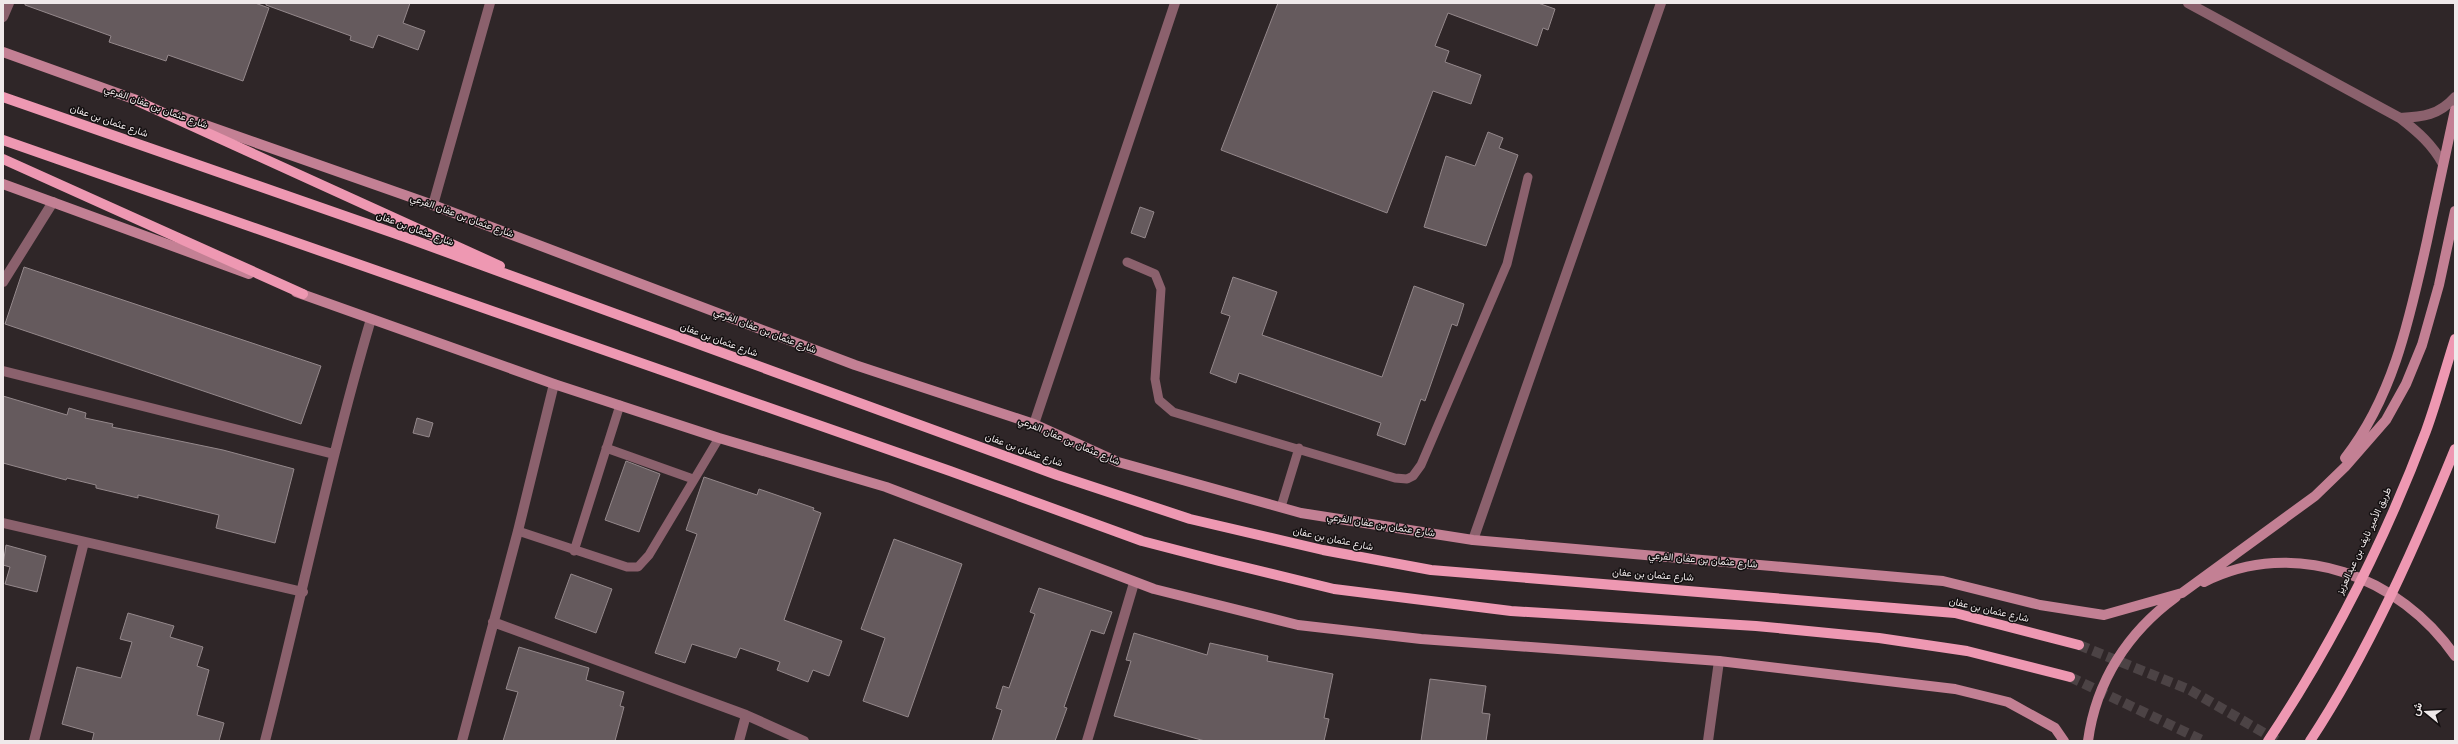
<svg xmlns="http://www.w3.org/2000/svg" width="2458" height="744" font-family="'Fira Sans',Vazirmatn,sans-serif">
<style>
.building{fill:#655a5d;stroke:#94888b}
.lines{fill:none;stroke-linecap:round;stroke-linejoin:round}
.primary-tunnel{stroke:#4c4345;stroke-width:10;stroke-dasharray:10 5;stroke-linecap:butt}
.lane{stroke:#8b616d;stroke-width:9}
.street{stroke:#8b616d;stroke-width:10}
.secondary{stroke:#c38094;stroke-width:10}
.primary{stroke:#ee98b2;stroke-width:10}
.labels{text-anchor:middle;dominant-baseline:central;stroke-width:3;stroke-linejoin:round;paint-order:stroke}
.street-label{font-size:10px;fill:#efe9ea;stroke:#141011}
</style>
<rect width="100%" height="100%" fill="#2f2628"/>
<path class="building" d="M25,3H255L269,8L243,81L168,55L166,61L109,42L111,36L25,5Z
M266,3H410L403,23L425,31L418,50L378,35L373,48L350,40L351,36L266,5Z
M1278,3H1538L1555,9L1548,30L1543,28L1537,46L1448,13L1435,46L1449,51L1445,62L1481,75L1471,104L1433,91L1387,213L1221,150Z
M1488,132L1503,138L1499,148L1518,155L1486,246L1424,227L1446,156L1475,166Z
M1140,207L1154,212L1145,238L1131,233Z
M24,267L321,366L301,424L5,324Z
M1233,277L1277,292L1262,335L1382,377L1414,286L1464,304L1457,326L1452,324L1425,401L1421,399L1405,445L1377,435L1381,423L1239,373L1236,383L1210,373L1230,316L1221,313Z
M3,396L67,415L69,408L86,413L85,418L113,424L112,427L223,450L294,469L275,543L216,528L219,515L138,495V498L96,488V485L67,478L66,480L3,463Z
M417,418L433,423L429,437L413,433Z
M626,461L660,474L639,532L605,520Z
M704,477L757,495L759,489L814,508L813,510L821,513L784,620L842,641L829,676L813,670L808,682L777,670L780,662L740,648L736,658L692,644L685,663L655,653L697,534L686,530Z
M894,539L962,564L908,717L863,701L885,638L861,629Z
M6,545L46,556L37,592L5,584L10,567L3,565Z
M571,574L612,589L596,633L555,618Z
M1039,588L1112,612L1104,634L1091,630L1064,707L1067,708L1055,741H992L1002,710L996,708L1003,686L1009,688L1035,614L1030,612Z
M128,613L174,626L170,637L203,647L197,666L209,670L197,715L224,723L219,741H92L94,733L62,724L77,667L121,678L132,642L120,639Z
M1134,633L1207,655L1210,643L1268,656L1267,661L1333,674L1324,718L1329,719L1324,741H1205L1114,716L1131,661L1126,660Z
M519,647L589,668L586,680L624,692L620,706L624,707L615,741H503L518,692L506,689Z
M1430,679L1486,686L1482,713L1490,714L1486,741H1421Z"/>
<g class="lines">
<path class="primary-tunnel" d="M2079,645L2190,690L2278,741
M2070,677L2204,741"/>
<path class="lane" d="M1127,262L1155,274L1161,289L1155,379L1159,400L1173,412L1395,478L1407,479L1413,476L1421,465L1507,264L1528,177
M606,448L693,479
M1281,507L1299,448
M518,531L627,567H638L649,555L719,438
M574,551L620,405"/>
<path class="street" d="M2188,3L2400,118
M3,17L9,3
M2443,164C2432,144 2418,132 2400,118C2423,117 2439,115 2455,97
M433,205L490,3
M3,282L53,202
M3,371L334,454
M1034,424L1175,3
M3,523L303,592
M1473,540L1661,3
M493,622L746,715L804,741
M34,741L84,542
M265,741C301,600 330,458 371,319
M462,741L518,531L554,384
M739,741L746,715
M1087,741L1134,583
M1708,741L1719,661"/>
<path class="secondary" d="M3,52L142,102
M174,114L433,205L855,365L1034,424L1118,462L1301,513L1473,540L1943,581L2040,605L2104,615L2182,593L2315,496L2345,467L2386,420L2406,384L2422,345L2439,285L2455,211
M3,184L249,274
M296,292L554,384L719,438L886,487L1154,589L1298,625L1421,639L1719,661L1955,689L2008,702L2055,728L2064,741
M2345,458C2394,396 2410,316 2427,241C2436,197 2446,153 2455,110
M2204,582C2295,536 2401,577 2455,656
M2088,741C2096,681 2128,632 2176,597"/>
<path class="primary" d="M3,97L405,237L1057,475L1190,519L1323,550L1431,570L1955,613L2079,645
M135,100L500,266
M3,140L950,471L1142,541L1219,561L1334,589L1511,611L1756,626L1879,638L1967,651L2070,677
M3,159L303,294
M2268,741C2332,645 2385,540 2426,431C2437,401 2445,370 2455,339
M2310,741C2368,653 2415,547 2455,449"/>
</g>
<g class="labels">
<g class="street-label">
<text transform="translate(156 107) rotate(20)">شارع عثمان بن عفان الفرعي</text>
<text transform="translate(109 121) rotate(19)">شارع عثمان بن عفان</text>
<text transform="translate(462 216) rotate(20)">شارع عثمان بن عفان الفرعي</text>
<text transform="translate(415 229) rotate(20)">شارع عثمان بن عفان</text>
<text transform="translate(765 331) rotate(21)">شارع عثمان بن عفان الفرعي</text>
<text transform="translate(719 340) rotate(20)">شارع عثمان بن عفان</text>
<text transform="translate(1069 441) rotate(23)">شارع عثمان بن عفان الفرعي</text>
<text transform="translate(1024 450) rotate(20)">شارع عثمان بن عفان</text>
<text transform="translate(1381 525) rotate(9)">شارع عثمان بن عفان الفرعي</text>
<text transform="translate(1333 539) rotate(12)">شارع عثمان بن عفان</text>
<text transform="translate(2364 541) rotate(-65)">طريق الأمير نايف بن عبدالعزيز</text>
<text transform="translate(1703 560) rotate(5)">شارع عثمان بن عفان الفرعي</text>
<text transform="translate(1653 575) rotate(4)">شارع عثمان بن عفان</text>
<text transform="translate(1989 610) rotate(13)">شارع عثمان بن عفان</text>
</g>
</g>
<rect width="2458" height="744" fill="none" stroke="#efe9ea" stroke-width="8"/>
<g transform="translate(2426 712) rotate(288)" stroke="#141011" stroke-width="3" paint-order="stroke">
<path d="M0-3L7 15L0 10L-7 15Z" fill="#efe9ea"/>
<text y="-6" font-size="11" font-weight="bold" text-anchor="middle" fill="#efe9ea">ش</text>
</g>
</svg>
